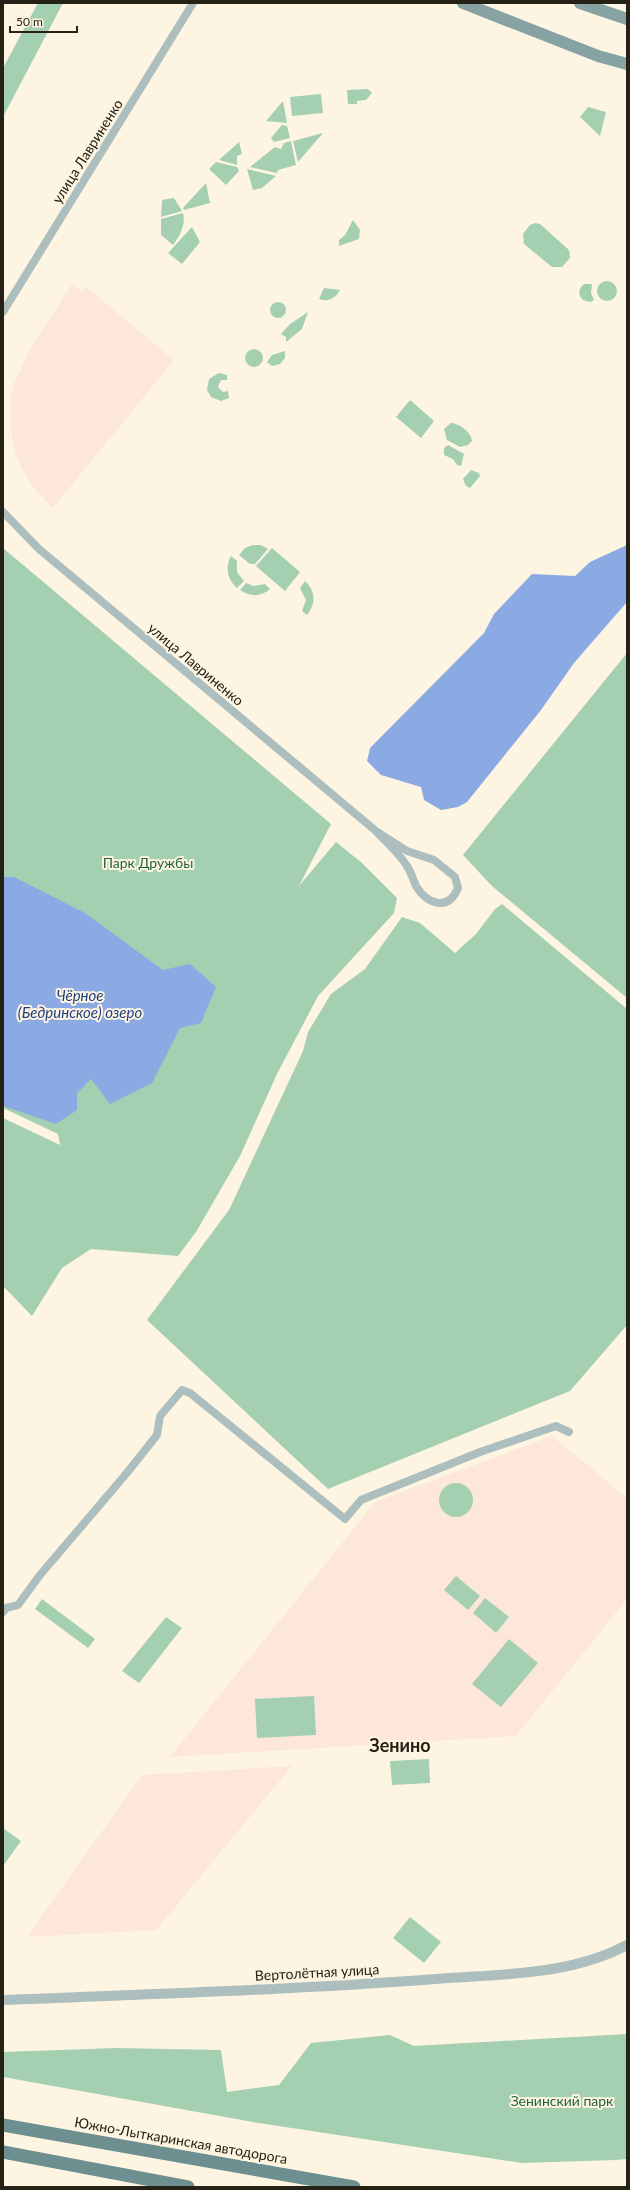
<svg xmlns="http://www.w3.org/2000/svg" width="630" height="2190" font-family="Lato,sans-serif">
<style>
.education{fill:#fde6da}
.green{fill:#a5cfb1}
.water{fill:#8baae3}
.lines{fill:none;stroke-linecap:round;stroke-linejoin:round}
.minor{stroke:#acbebe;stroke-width:8}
.tertiary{stroke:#acbebe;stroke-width:10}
.secondary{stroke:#87a2a3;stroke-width:12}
.primary{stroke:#6d8f8f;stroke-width:13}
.labels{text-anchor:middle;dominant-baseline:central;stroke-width:4;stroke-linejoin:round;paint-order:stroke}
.street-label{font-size:14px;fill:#262115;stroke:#fdf5e2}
.park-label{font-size:14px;fill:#21653c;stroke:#fdf5e2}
.water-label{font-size:15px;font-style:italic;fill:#1e3e82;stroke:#fdf5e2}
.district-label{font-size:18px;font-weight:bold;fill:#262115;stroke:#fdf5e2}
</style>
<rect width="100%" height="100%" fill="#fdf5e2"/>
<path class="education" d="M72,284L81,291L85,286L174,360L53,508L37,492L26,476L16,456L12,439L10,403L13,386L30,349Z
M552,1436L627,1498V1599L516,1736L170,1757L375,1502Z
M292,1766L156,1930L27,1937L142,1775Z"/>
<path class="green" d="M38,3H63L4,115L3,68Z
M368,89L372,93L366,100L357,101V104H348L347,90Z
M321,94L323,113L292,116L290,97Z
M283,101L287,123L266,121Z
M588,107L606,112L600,136L580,117Z
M282,125L287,126L290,138L274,142L271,138Z
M323,133L298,162L293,141Z
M291,141L296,165L278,170L277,173L250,167L275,147L281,149L284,143Z
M239,142L242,154L237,156V165L219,160Z
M216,162L237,167L239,171L226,185L209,169Z
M247,169L276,176L262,188L253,190Z
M206,183L210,203L184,210L183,208Z
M174,198L182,211L161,217L162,200Z
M183,213C186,224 180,236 173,245L161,235V219Z
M353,220L360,230L359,239L339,246V240L345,235Z
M535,223L540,224L569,250L570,258L562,267H552L524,244L523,234L530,225Z
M192,227L200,242L182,264L168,253Z
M597 291a10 10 0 1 1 20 0a10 10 0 1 1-20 0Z
M584,284H592L591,293L594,300L590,302L583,300C578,295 578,289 584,284Z
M324,288L340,290C335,299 328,302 319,299Z
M270 310a8 8 0 1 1 16 0a8 8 0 1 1-16 0Z
M308,312L302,329L286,342V337L281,334L290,324Z
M245 358a9 9 0 1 1 18 0a9 9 0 1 1-18 0Z
M285,351V358L280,364L272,366L267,362L272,355Z
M219,373L227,375V380H221L218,387L223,392L228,391L229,398L221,401L211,397L207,390L209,379Z
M410,400L434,421L421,438L396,417Z
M451,423C459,423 472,433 472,441L468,445L460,447L447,440L444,429Z
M448,445L464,454L461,466L457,465L453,459L444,455V448Z
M471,470L479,473L480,476L470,488L466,486L463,479Z
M253,545H261L268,549L255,564H250L239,555L245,548Z
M3,548L331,824L299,886L336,842L362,863L397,898L394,913L318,996L277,1074L240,1156L196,1232L178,1256L91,1249L62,1268L32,1316L3,1286V1118L60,1145L58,1134L3,1108Z
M272,548L300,572L285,591L256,566Z
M231,556L237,561V572L244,581L237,588C227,579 225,567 231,556Z
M305,581C316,591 316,604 307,615L302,611L306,600L300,588Z
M246,583L254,586L265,584L270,589C261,597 250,597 240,590Z
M627,653V998L492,886L463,855Z
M502,904L627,1009V1325L570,1391L328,1489L147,1320L229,1210L303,1051L308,1032L331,994L365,969L402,917L420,923L455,953L476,934L495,909Z
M439 1500a17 17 0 1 1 34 0a17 17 0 1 1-34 0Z
M456,1576L480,1596L468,1610L444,1590Z
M485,1598L509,1617L496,1633L473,1613Z
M42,1599L95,1639L88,1648L35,1609Z
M166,1617L182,1628L139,1683L122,1671Z
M509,1639L538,1663L501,1707L472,1684Z
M314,1696L316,1735L257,1738L255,1699Z
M429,1759L430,1783L392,1785L390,1761Z
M3,1828L21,1841L3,1866Z
M410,1917L441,1942L424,1963L393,1938Z
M627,2034V2159L616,2160L522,2163L253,2122L3,2077V2052L116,2048L221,2050L227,2092L279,2085L311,2043L390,2035L414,2046Z"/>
<path class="water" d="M627,545V602L574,663L541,710L467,802L458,807L441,810L424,800L421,787L381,775L367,761L370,748L484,633L494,614L532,574L575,576L590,562Z
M3,877H14L85,913L163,970L190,964L216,987L201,1023L180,1028L152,1083L110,1104L91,1079L77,1093V1110L56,1124L3,1106Z"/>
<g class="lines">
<path class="minor" d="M3,312L193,3
M3,512L39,549L376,831L407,851L434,860L455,877L458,888C448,912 427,904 416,886C413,879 411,872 407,866C399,853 386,842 376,831
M3,1612L6,1608L18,1605L40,1575L126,1474L157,1435L160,1416L182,1390L190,1393L345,1519L361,1500L480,1452L556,1426L569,1432"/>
<path class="tertiary" d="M3,2000C147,1994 292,1990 435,1979C499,1974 569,1976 627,1945"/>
<path class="secondary" d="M463,3L598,56L627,64
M580,3L627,19"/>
<path class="primary" d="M3,2125L354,2187
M3,2152L188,2187"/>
</g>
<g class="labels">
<g class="street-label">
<text transform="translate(87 151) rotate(-58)">улица Лавриненко</text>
<text transform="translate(196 664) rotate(40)">улица Лавриненко</text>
<text transform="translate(317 1972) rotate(-3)">Вертолётная улица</text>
<text transform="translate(181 2140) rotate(10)">Южно-Лыткаринская автодорога</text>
</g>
<g class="park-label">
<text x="148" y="862">Парк Дружбы</text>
<text x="562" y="2100">Зенинский парк</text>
</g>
<g class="water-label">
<text x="80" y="995">Чёрное<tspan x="80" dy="17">(Бедринское) озеро</tspan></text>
</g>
<g class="district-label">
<text x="400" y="1745">Зенино</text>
</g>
</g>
<rect width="630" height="2190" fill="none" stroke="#262115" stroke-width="8"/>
<path d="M10 26v6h67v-6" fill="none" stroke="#262115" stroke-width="2"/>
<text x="16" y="26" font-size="12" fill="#262115" stroke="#fdf5e2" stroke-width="3" paint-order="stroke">50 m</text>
</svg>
